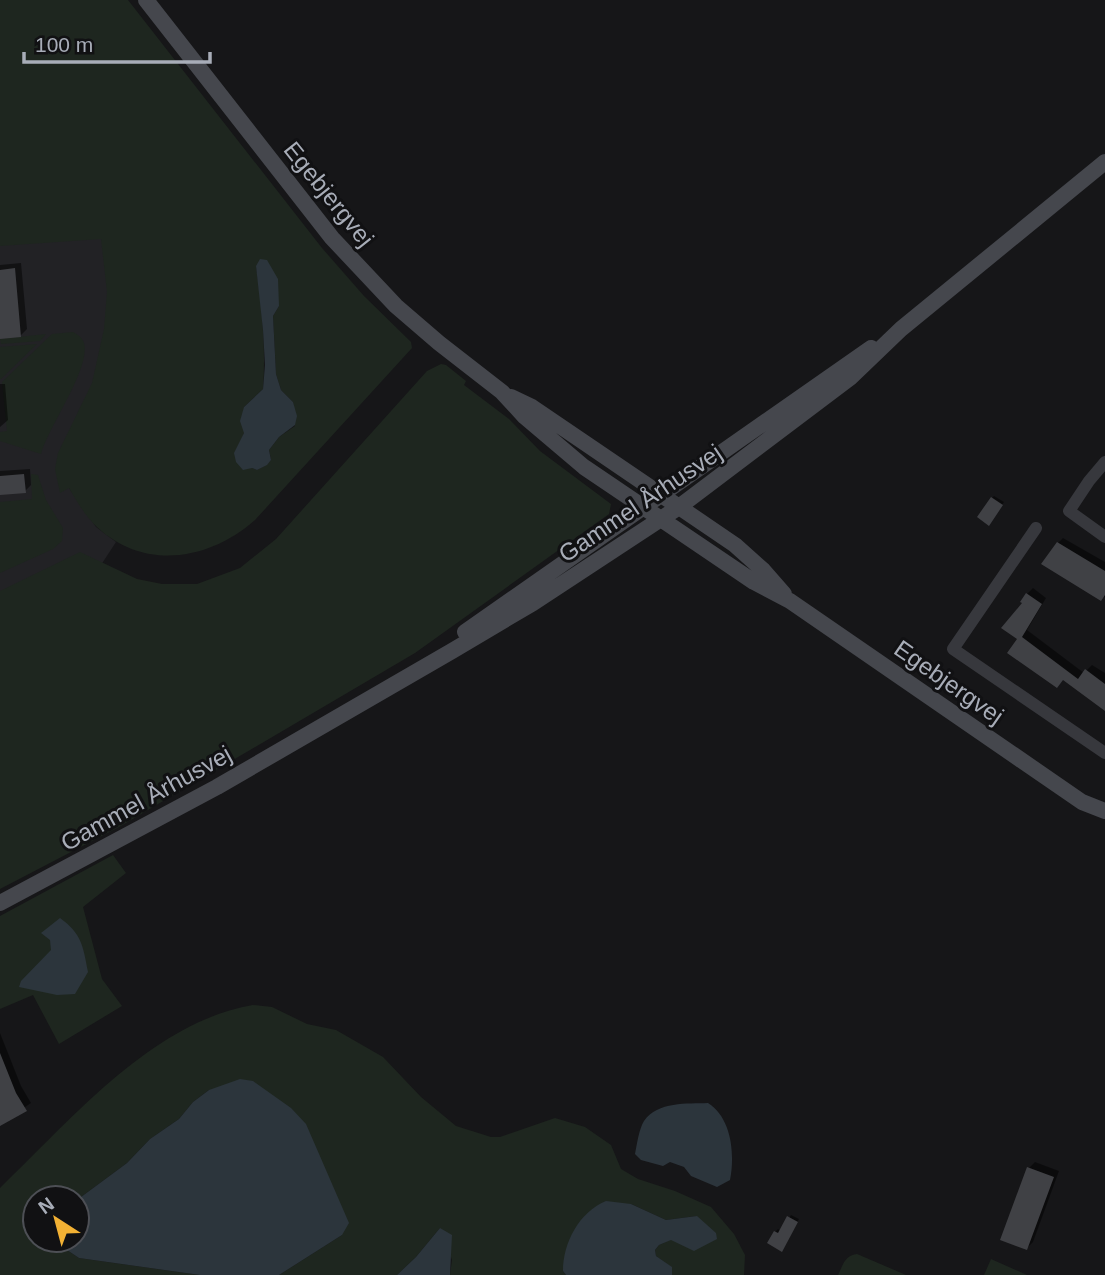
<svg xmlns="http://www.w3.org/2000/svg" width="1105" height="1275" font-family="Helvetica,sans-serif">
<style>
.built{fill:#222225}
.green{fill:#1e261f;fill-rule:evenodd}
.water{fill:#2c353c}
.shadow{fill:#0007}
.building{fill:#404145}
.lines{fill:none;stroke-linecap:round;stroke-linejoin:round}
.street{stroke:#37383d;stroke-width:12}
.secondary{stroke:#45474d;stroke-width:16}
.labels{text-anchor:middle;dominant-baseline:central;stroke-width:6;stroke-linejoin:round;paint-order:stroke}
.street-label{font-size:24px;fill:#a8adb8;stroke:#111113}
</style>
<rect width="100%" height="100%" fill="#161618"/>
<path class="built" d="M0,0H20L132,244L69,488L96,527L116,542L84,591L0,634Z"/>
<path class="green" d="M0,0H128L322,248L364,296L411,342L412,348L255,520C210,560 145,571 98,528C86,517 77,502 69,488L60,493L55,469L58,453L92,383L104,329L107,292L101,239L0,246ZM256,266L279,306L273,316L276,374L281,390L293,402L295,426L279,437L269,450L271,460L266,465L257,470L252,468L241,442L244,433V407L263,389C266,348 262,307 256,266Z
M73,332C78,335 82,337 84,343C91,368 48,427 41,454L0,441V432L7,431L2,382L52,334Z
M46,334L40,341L1,344L0,339Z
M37,344L1,379H0V347Z
M441,364L446,365L466,381L464,385L509,419L540,451L611,504L609,514L415,653L119,827L0,889V591L80,552L137,579L162,584H197L240,568L276,539L427,371Z
M31,474L38,475L46,500L63,528L62,541L53,549L0,573V502L32,499Z
M113,855L126,873L83,907L102,979L122,1006L59,1044L33,995L0,1009V916Z
M253,1005L272,1007L307,1024L336,1030L383,1057L421,1097L456,1126L491,1137H500L555,1118L585,1127L611,1145L621,1169L638,1179L675,1191L711,1207L734,1234L745,1255L744,1275H672L671,1267L656,1256L655,1250L659,1245L670,1240L697,1216L666,1220L631,1204L563,1271L566,1275H450L452,1260L440,1228L416,1257L397,1275H279L342,1235L209,1090L193,1102L179,1119L150,1139L127,1163L77,1200V1198H35V1240H61L67,1250L79,1258L200,1275H0V1188C70,1121 152,1022 253,1005Z
M857,1254L906,1275H838C843,1265 845,1255 857,1254Z
M991,1259L1027,1275H984Z"/>
<path class="water" d="M260,259L267,260L278,279L279,306L273,316L276,374L281,390L293,402L297,416L295,425L279,437L269,450L271,460L267,465L257,470L252,468L243,470L236,462L234,453L244,433L240,421L244,407L263,389L265,365L263,330L256,266Z
M60,918C82,934 83,946 88,972L75,994L57,995L19,987L21,981L51,950L50,940L41,933Z
M240,1079L253,1081L291,1108L306,1124L349,1223L342,1235L279,1275H200L79,1258L67,1250L61,1240H77V1200L127,1163L150,1139L179,1119L193,1102L209,1090Z
M708,1103C732,1118 735,1155 730,1180L717,1187L691,1176L684,1167L670,1162L663,1166L641,1160L635,1154C637,1144 639,1129 644,1121C658,1101 687,1104 708,1103Z
M606,1201L631,1204L666,1220L697,1216L716,1233L717,1239L694,1251L671,1240L659,1245L655,1250L656,1256L672,1267V1275H566L563,1271C563,1243 579,1212 606,1201Z
M440,1228L452,1235L450,1275H397L416,1257Z"/>
<path class="shadow" d="M21,263L27,329L21,335L0,337V265Z
M0,384H5L8,420L0,427Z
M30,469L31,485L25,491L0,493V471Z
M994,496L1004,502L991,521L992,498Z
M1063,538L1105,562V598L1058,543Z
M1033,588L1046,598L1027,630L1084,673L1092,665L1105,673V709L1019,639L1024,602L1027,594Z
M0,1033L21,1086L31,1103L0,1124Z
M1035,1162L1059,1171L1033,1242L1027,1248L1029,1168Z
M791,1215L799,1219L784,1247L775,1232L778,1229L781,1231Z"/>
<path class="building" d="M15,268L21,337L0,339V270Z
M24,474L26,493L0,495V476Z
M991,497L1003,505L989,526L977,517Z
M1057,542L1105,571V595L1101,601L1041,564Z
M1026,593L1042,604L1022,637L1078,679L1085,669L1105,684V711L1063,680L1057,688L1007,653L1017,639L1001,628L1022,603L1020,602Z
M0,1053L16,1093L27,1111L0,1126Z
M1027,1167L1054,1177L1027,1250L1000,1240Z
M787,1216L798,1222L782,1252L767,1243L774,1231L778,1233Z"/>
<g class="lines">
<path class="street" d="M1105,462L1089,481L1069,511L1105,537
M1036,528L953,649L1105,753"/>
<path class="secondary" d="M146,0L332,238L396,306L439,343L502,392L525,417L584,467L754,582L790,601L1082,802L1105,811
M511,397L532,407L735,545L763,570L784,594
M465,632L871,348
M0,903L217,787L452,651L533,603L679,507L851,377L901,329L1105,162"/>
</g>
<g class="labels">
<g class="street-label">
<text transform="translate(329 194) rotate(51)">Egebjergvej</text>
<text transform="translate(640 503) rotate(-34)">Gammel Århusvej</text>
<text transform="translate(949 682) rotate(35)">Egebjergvej</text>
<text transform="translate(146 798) rotate(-29)">Gammel Århusvej</text>
</g>
</g>
<g transform="translate(56 1219) rotate(324)"><circle r="33" fill="#111113" stroke="#4d4f55" stroke-width="2"/>
<path d="M0-5L12 26L0 18L-12 26Z" fill="#f2b134"/>
<text y="-10" font-size="19" font-weight="bold" text-anchor="middle" fill="#a8adb8">N</text>
</g>
<path d="M24 52v10h186v-10" fill="none" stroke="#a8adb8" stroke-width="3.5"/>
<text x="35" y="52" font-size="21" fill="#a8adb8" stroke="#111113" stroke-width="5" paint-order="stroke">100 m</text>
</svg>
